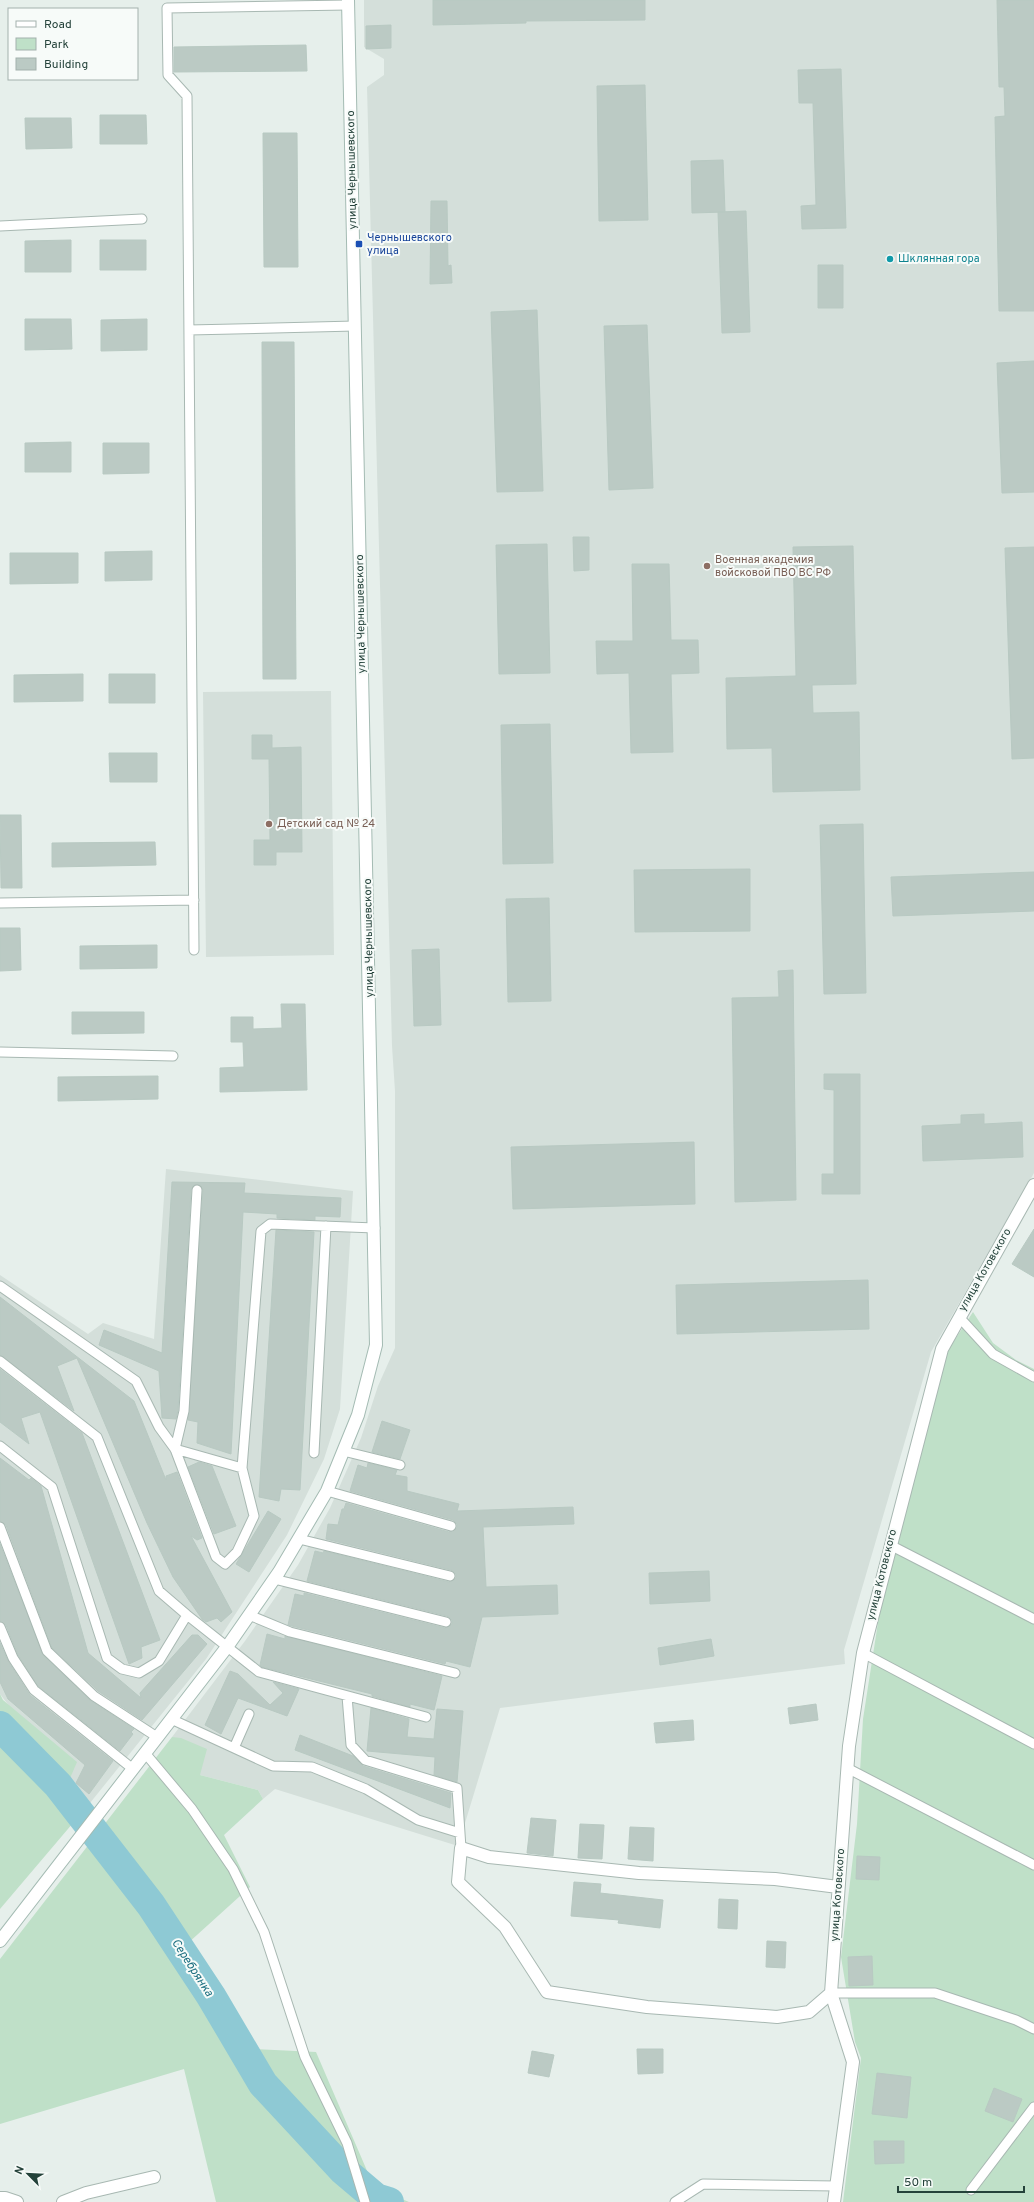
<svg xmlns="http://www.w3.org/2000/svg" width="1034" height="2202" font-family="Overpass,sans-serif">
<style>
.built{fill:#d4dfda}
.green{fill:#bfe0c8}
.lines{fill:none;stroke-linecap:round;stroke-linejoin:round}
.river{stroke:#8ec9d4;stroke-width:30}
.building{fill:#bbcac4;stroke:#b8c9c2}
.lane-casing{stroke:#a8b8b2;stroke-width:11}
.street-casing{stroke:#a8b8b2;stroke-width:14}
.secondary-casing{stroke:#a4bbb3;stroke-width:14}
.lane{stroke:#fff;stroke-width:9}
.street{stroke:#fff;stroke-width:12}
.secondary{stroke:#fff;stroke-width:12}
.transit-dot{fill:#1a4fb4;stroke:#f7fbf9;stroke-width:1.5}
.culture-dot{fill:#0f9aa8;stroke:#f7fbf9;stroke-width:1.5}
.education-dot{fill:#8d6e63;stroke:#f7fbf9;stroke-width:1.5}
.labels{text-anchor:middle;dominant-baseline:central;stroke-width:4;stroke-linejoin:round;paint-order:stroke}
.street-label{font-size:11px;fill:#24423a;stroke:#f7fbf9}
.transit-label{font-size:11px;fill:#164399;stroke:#f7fbf9;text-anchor:start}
.culture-label{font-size:11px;fill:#0d838f;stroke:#f7fbf9;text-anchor:start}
.education-label{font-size:11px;fill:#785e54;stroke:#f7fbf9;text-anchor:start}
.water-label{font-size:12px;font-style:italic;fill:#1c6f80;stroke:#f7fbf9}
</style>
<rect width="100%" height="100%" fill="#e6efeb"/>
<path class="built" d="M364,0H1034V1173L931,1352L844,1650L845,1664L500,1708L458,1846L275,1789L263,1799L258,1790L200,1775L172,1737L245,1641L298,1565L330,1508L361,1438L378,1386L395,1348V1091L392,1046L367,87L384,75V59L364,47Z
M331,691L334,955L206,957L203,692Z
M166,1169L353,1191L340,1409L324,1459L287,1535L206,1659L90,1803L68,1783L0,1694V1275L88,1334L103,1323L154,1339Z"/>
<path class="green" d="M973,1312L993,1343L1016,1360L1034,1369V2202H843L861,2058L855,2042L841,1957L857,1824L863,1719L879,1616L948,1350Z
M0,1694L3,1700L77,1762L68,1783L90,1803L0,1909Z
M172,1737L181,1738L207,1749L200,1775L258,1790L263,1799L224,1835L250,1887L187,1944L253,2049L316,2052L374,2187L409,2202H216L184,2069L0,2124V1959Z"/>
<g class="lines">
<path class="river" d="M0,1726L58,1785L151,1905L211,1996L263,2084L343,2170L376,2198L389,2202"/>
</g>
<path class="building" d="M433,0H645V20L526,21V23L433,25Z
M997,0H1034V311H999L995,117L1005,116L1004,87H999Z
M391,25V48L366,49V26Z
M306,45L307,71L174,72V47Z
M841,69L846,228L802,229L801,206L816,205L813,103H799L798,70Z
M645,85L648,220L599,221L597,86Z
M100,115H146L147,144H100Z
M25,118H71L72,148L26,149Z
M263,133H297L298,267H264Z
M723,160L725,212L692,213L691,161Z
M431,201H447L448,266L451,265L452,283L430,284Z
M746,211L750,332L722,333L718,212Z
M71,240V272H25V241Z
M100,240H146V270H100Z
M818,265H843V308H818Z
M537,310L543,491L497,492L491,312Z
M25,319H71L72,349L25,350Z
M147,319V350L101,351V320Z
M647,325L653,488L609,490L604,326Z
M262,342H294L296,679H263Z
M1034,361V492L1002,493L997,363Z
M71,442V472H25V443Z
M103,443H149V473L103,474Z
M573,537H589V570L574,571Z
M547,544L550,673L499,674L496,545Z
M853,546L856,684L812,685L813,713L859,712L860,790L773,792L772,748L727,749L726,678L796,676L793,547Z
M1034,547V758L1012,759L1005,548Z
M152,551V580L105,581V552Z
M10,553H78V583L10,584Z
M632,564H669L671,640H698L699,673L671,674L673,752L631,753L629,673L597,674L596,641H633Z
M83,674V701L14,702V675Z
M109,674H155V703H109Z
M550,724L553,863L503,864L501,725Z
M252,735H272V748L301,747L302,852H276V865H254V840H270L269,759H252Z
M109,753H157V782H110Z
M0,815H21L22,888H1Z
M863,824L866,993L824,994L820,825Z
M155,842L156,865L52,867V843Z
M750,869V931L635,932L634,870Z
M1034,872V911L893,916L891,877Z
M549,898L551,1001L508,1002L506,899Z
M0,928H20L21,970L0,971Z
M157,945V968L80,969V946Z
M439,949L441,1025L414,1026L412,950Z
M793,970L796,1200L735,1202L732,998L779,997L778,971Z
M281,1004H305L307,1090L220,1092V1068L244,1067L243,1042H231V1017H253V1029L282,1028Z
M72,1012H144V1033L72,1034Z
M824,1074H860V1194H822V1174H834V1090L824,1089Z
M158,1076V1099L58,1101V1077Z
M984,1114V1124L1022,1122L1023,1157L923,1161L922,1126L961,1124V1115Z
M694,1142L695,1204L513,1209L511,1147Z
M172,1182L245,1183L244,1193L341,1198L340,1217L315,1216V1220L277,1218V1214L243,1212L231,1454L197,1443L198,1422L188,1420L203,1190L200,1185H194L191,1190L178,1410L176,1419L162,1418L159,1371L99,1345L104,1330L162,1353Z
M1034,1229V1277L1012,1264Z
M276,1230L314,1232L300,1490L281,1489L279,1501L259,1497Z
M868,1280L869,1329L677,1334L676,1285Z
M0,1297L134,1401L166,1480V1476L177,1472L202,1538L197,1540L191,1536L232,1612L221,1622L217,1618L206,1622L202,1619L173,1577L147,1523L77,1358L57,1366L74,1411L0,1355Z
M0,1369L82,1433L160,1640L141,1647L142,1658L129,1664L40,1412L21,1418L29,1444L0,1422Z
M382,1421L410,1430L400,1459L372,1452Z
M0,1458L29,1480L31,1478L41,1486L88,1653L141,1698L140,1693L192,1635H198L207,1644L142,1720L98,1691L52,1648L6,1525L0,1521Z
M199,1462L212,1466L236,1526L214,1534L188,1467Z
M368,1463L397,1470L395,1475L407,1477V1491L459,1504L457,1511L573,1507L574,1524L483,1527L486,1587L557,1585L558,1614L482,1617L470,1667L446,1661L445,1664L288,1625L295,1594L304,1596V1593L445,1628L452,1624V1620L447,1616L307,1581L315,1551L323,1553L324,1551L449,1582L456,1578V1574L451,1570L326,1539L328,1524L338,1525L342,1509H344L346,1503L449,1532L457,1528V1524L453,1520L350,1491L358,1465L367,1468Z
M268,1511L281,1519L249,1572L236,1564Z
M0,1544L43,1655L90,1700L134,1729L131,1732L133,1734L120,1751L38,1686L18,1655L6,1625L0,1621Z
M709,1571L710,1601L650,1604L649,1573Z
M267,1634L285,1639V1636L442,1676L434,1710L410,1704V1707L372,1696V1694L262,1667L260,1665Z
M711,1639L714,1656L660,1665L658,1648Z
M0,1643L8,1661L30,1695L113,1761L89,1794L76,1783L85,1765L8,1699L0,1682Z
M230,1671L238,1674L270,1705L283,1693L273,1682L299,1689L287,1716L238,1698L221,1734L205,1725Z
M816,1704L818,1720L790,1724L788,1708Z
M371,1708L409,1719L407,1737L434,1739L437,1709L463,1711L457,1782L434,1775L435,1757L367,1751Z
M693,1720L694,1740L656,1743L654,1723Z
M300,1735L353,1756L363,1766L451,1793L450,1808L295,1750Z
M531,1818L556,1820L553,1856L527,1853Z
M580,1824L604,1825L602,1859L578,1858Z
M630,1827L654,1828L653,1861L628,1859Z
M857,1856L880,1857L879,1880L856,1879Z
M574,1882L601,1884L600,1893L663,1900L660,1928L618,1923L619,1920L571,1916Z
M719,1899L738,1900L737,1929L718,1928Z
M767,1941L786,1942L785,1968L766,1967Z
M872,1956L873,1985L849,1986L848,1957Z
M637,2049H663V2073L638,2074Z
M532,2051L554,2055L549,2077L528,2073Z
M877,2073L911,2077L907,2118L872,2114Z
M994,2088L1022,2099L1013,2122L985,2111Z
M874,2141H904V2163L875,2164Z"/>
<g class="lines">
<defs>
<path id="lane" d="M0,226L142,219
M189,330L355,326
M0,903L194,900
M194,950L187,96L168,75L167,8L348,5
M0,1052L173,1056
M197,1190L184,1411L175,1449L242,1468
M0,1286L136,1381L159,1427L175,1449L216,1557L225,1564L237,1552L254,1516L242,1468L261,1231L270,1224L375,1228
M959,1317L993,1354L1034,1377
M0,1361L97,1437L159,1591L187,1615L259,1672L426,1717
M0,1446L52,1487L107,1658L122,1669L139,1673L159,1661L187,1615
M343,1451L400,1465
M314,1453L326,1226
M327,1491L451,1526
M0,1527L47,1651L94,1696L157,1737
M299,1539L450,1576
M890,1545L1034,1619
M274,1579L446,1622
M249,1615L290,1632L455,1673
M0,1627L13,1658L34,1690L133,1769
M863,1653L1034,1744
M347,1696L351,1745L365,1760L457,1788L461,1848
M171,1719L273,1766L312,1767L366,1789L418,1820L460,1833
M234,1748L249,1714
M145,1753L192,1809L233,1869L264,1932L305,2057L347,2143L365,2202
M847,1768L1034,1865
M831,1993H935L1016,2020L1034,2029
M971,2190L1034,2107
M675,2202L703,2184L836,2186"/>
<path id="street" d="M831,1993L809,2012L777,2017L647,2007L547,1992L505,1927L458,1882L461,1848L489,1857L639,1873L775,1879L838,1887
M0,2198H5L17,2202
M63,2202L86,2193L154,2177
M834,2202L853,2062L831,1993L849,1746L863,1653L942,1349L1034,1185"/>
<path id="secondary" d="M0,1941L227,1647L279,1572L327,1491L358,1415L376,1345L348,0"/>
</defs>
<use href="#lane" class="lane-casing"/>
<use href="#street" class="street-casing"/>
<use href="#secondary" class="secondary-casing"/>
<use href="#lane" class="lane"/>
<use href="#street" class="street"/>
<use href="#secondary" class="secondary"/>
</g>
<rect class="transit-dot" x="355" y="240" width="8" height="8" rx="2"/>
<circle class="culture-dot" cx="890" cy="259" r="4"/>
<g class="education-dot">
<circle cx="707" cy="566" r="4"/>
<circle cx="269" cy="824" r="4"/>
</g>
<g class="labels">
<g class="street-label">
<text transform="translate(352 170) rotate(-91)">улица Чернышевского</text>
<text transform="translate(361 614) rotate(-91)">улица Чернышевского</text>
<text transform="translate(369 938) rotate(-91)">улица Чернышевского</text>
<text transform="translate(985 1270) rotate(-60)">улица Котовского</text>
<text transform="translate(882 1575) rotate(-76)">улица Котовского</text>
<text transform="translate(838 1895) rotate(-86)">улица Котовского</text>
</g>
<g class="transit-label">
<text x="367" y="238">Чернышевского<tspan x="367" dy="13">улица</tspan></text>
</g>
<g class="culture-label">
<text x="898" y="259">Шклянная гора</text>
</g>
<g class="education-label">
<text x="715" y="560">Военная академия<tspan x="715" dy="13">войсковой ПВО ВС РФ</tspan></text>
<text x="277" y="824">Детский сад № 24</text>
</g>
<g class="water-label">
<text transform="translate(192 1968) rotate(57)">Серебрянка</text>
</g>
</g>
<rect x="8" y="8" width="130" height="72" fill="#f7fbf9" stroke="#a3b1ad"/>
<rect x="16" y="21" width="20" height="6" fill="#ffffff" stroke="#a3b1ad"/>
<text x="44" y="28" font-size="12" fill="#24423a">Road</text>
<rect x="16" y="38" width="20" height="12" fill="#bfe0c8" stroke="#a3b1ad"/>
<text x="44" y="48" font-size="12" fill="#24423a">Park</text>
<rect x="16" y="58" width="20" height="12" fill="#bbcac4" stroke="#a3b1ad"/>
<text x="44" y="68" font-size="12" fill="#24423a">Building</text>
<g transform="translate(28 2174) rotate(294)" stroke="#f7fbf9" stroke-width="3" paint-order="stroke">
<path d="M0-3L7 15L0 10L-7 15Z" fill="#24423a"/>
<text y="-6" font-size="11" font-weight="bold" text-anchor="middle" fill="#24423a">N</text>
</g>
<path d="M898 2186v6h126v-6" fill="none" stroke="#24423a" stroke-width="2"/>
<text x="904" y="2186" font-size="12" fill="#24423a" stroke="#f7fbf9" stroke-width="3" paint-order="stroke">50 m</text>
</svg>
